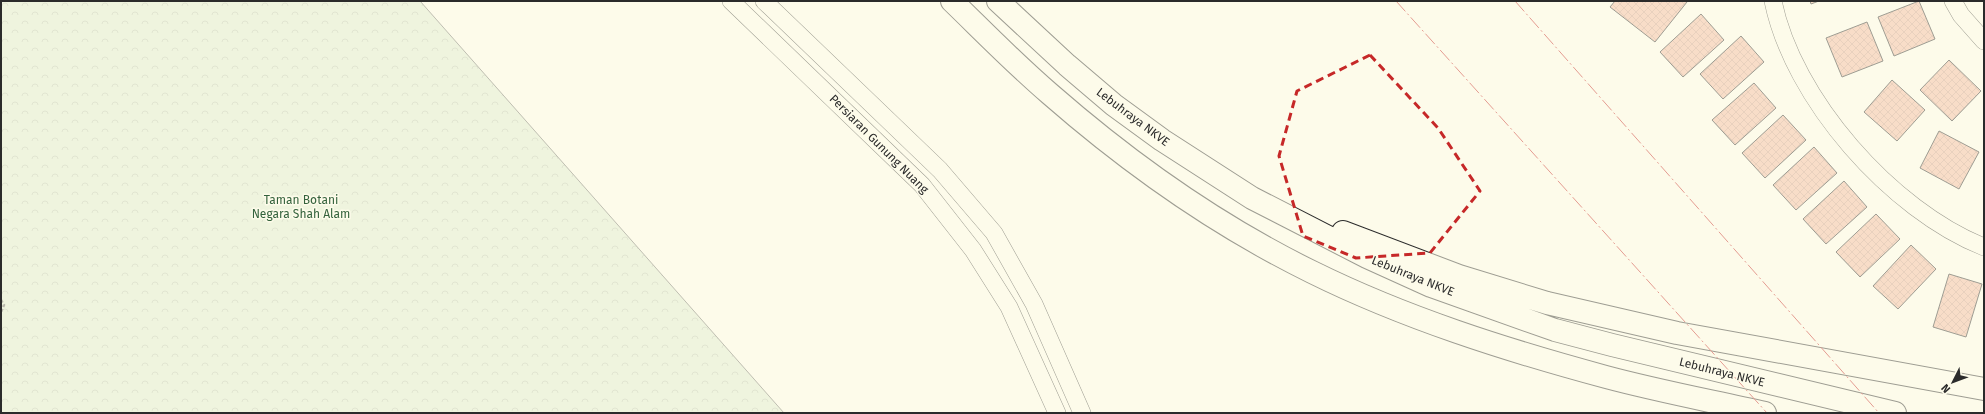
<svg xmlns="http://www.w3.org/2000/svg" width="1985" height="414" font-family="'Fira Sans',sans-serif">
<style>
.forest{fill:url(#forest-crowns);stroke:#74746e}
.building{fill:url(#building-cross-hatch);stroke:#2b2b2b}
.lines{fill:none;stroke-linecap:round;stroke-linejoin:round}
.minor-casing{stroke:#2b2b2b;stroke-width:18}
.highway-casing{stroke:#2b2b2b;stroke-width:24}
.path{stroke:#6a6964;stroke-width:2.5;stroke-dasharray:3 2;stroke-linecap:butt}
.minor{stroke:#fdfbea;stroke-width:17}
.highway{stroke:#fdfbea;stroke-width:22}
.power{stroke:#c62828;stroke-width:1;stroke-dasharray:14 3 2 3;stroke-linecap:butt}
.marked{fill:none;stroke:#c62828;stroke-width:3;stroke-dasharray:8 5;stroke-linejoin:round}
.labels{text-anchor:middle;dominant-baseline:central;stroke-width:3;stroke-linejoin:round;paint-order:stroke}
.street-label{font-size:12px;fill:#2b2b2b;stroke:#fdfbea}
.park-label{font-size:12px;fill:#34623c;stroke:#fdfbea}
</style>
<defs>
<pattern id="forest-crowns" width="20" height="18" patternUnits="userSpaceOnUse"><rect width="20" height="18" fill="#deebd1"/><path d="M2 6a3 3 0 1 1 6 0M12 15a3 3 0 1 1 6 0" fill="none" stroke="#bfcab4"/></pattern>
<pattern id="building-cross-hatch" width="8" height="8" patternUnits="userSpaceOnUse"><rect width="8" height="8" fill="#f2b8a0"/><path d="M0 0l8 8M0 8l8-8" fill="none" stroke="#d09e8a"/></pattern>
</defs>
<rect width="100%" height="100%" fill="#fdfbea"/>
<path class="forest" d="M1,1H420L784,413H1Z"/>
<path class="building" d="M1615,1H1685L1687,2L1655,42L1610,7Z
M1810,1H1819L1811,4Z
M1919,1L1935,39L1894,56L1878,17Z
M1701,14L1724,40L1683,77L1660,52Z
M1867,22L1883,61L1842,77L1826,38Z
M1741,36L1764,62L1723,99L1700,74Z
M1949,60L1981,91L1952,121L1920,90Z
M1892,80L1925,110L1897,141L1864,112Z
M1754,83L1776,108L1735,145L1712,120Z
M1783,115L1806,140L1765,178L1742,153Z
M1939,131L1979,152L1959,189L1920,168Z
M1814,147L1837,173L1796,210L1773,185Z
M1844,181L1867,207L1826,244L1803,219Z
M1876,214L1900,239L1860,277L1836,252Z
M1911,245L1936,269L1898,309L1873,286Z
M1949,274L1982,284L1966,337L1933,327Z"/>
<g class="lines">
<defs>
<path id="minor" d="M731,1L922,185L973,250L1009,307L1057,413
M764,1L940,170L994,233L1034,304L1082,413
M1773,1C1793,99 1891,210 1984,247
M1953,1L1961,15L1984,41"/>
<path id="highway" d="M952,1C984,32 1016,65 1050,94C1129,163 1218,226 1312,272C1405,318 1506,350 1606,377C1658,391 1712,401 1765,413
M998,1L1067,65L1114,105L1162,140L1252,198L1367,257L1431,286L1555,330L1612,345L1895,413
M1343,232L1459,276L1547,303L1677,333L1984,389"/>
</defs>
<use href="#minor" class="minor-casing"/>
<use href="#highway" class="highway-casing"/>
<path class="path" d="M1,300L4,305L1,312"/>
<use href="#minor" class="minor"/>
<use href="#highway" class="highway"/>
<path class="power" d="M1396,1L1767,413
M1515,1L1879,413"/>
</g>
<path d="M0 0H1985V414H0ZM1370,55L1438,128L1480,191L1430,253L1356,258L1303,236L1279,156L1297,91Z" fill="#fdfbea" fill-opacity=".55" fill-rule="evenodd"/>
<path class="marked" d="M1370,55L1438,128L1480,191L1430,253L1356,258L1303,236L1279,156L1297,91Z"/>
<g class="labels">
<g class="street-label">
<text transform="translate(1133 117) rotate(37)">Lebuhraya NKVE</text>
<text transform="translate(879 144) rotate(45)">Persiaran Gunung Nuang</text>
<text transform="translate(1413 276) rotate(22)">Lebuhraya NKVE</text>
<text transform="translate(1722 372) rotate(14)">Lebuhraya NKVE</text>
</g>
<g class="park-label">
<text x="301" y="200">Taman Botani<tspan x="301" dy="14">Negara Shah Alam</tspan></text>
</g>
</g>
<rect width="1985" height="414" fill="none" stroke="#2b2b2b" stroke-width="4"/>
<g transform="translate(1953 382) rotate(228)" stroke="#fdfbea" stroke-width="3" paint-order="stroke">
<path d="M0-3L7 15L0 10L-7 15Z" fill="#2b2b2b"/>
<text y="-6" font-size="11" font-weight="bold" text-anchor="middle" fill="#2b2b2b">N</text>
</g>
</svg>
